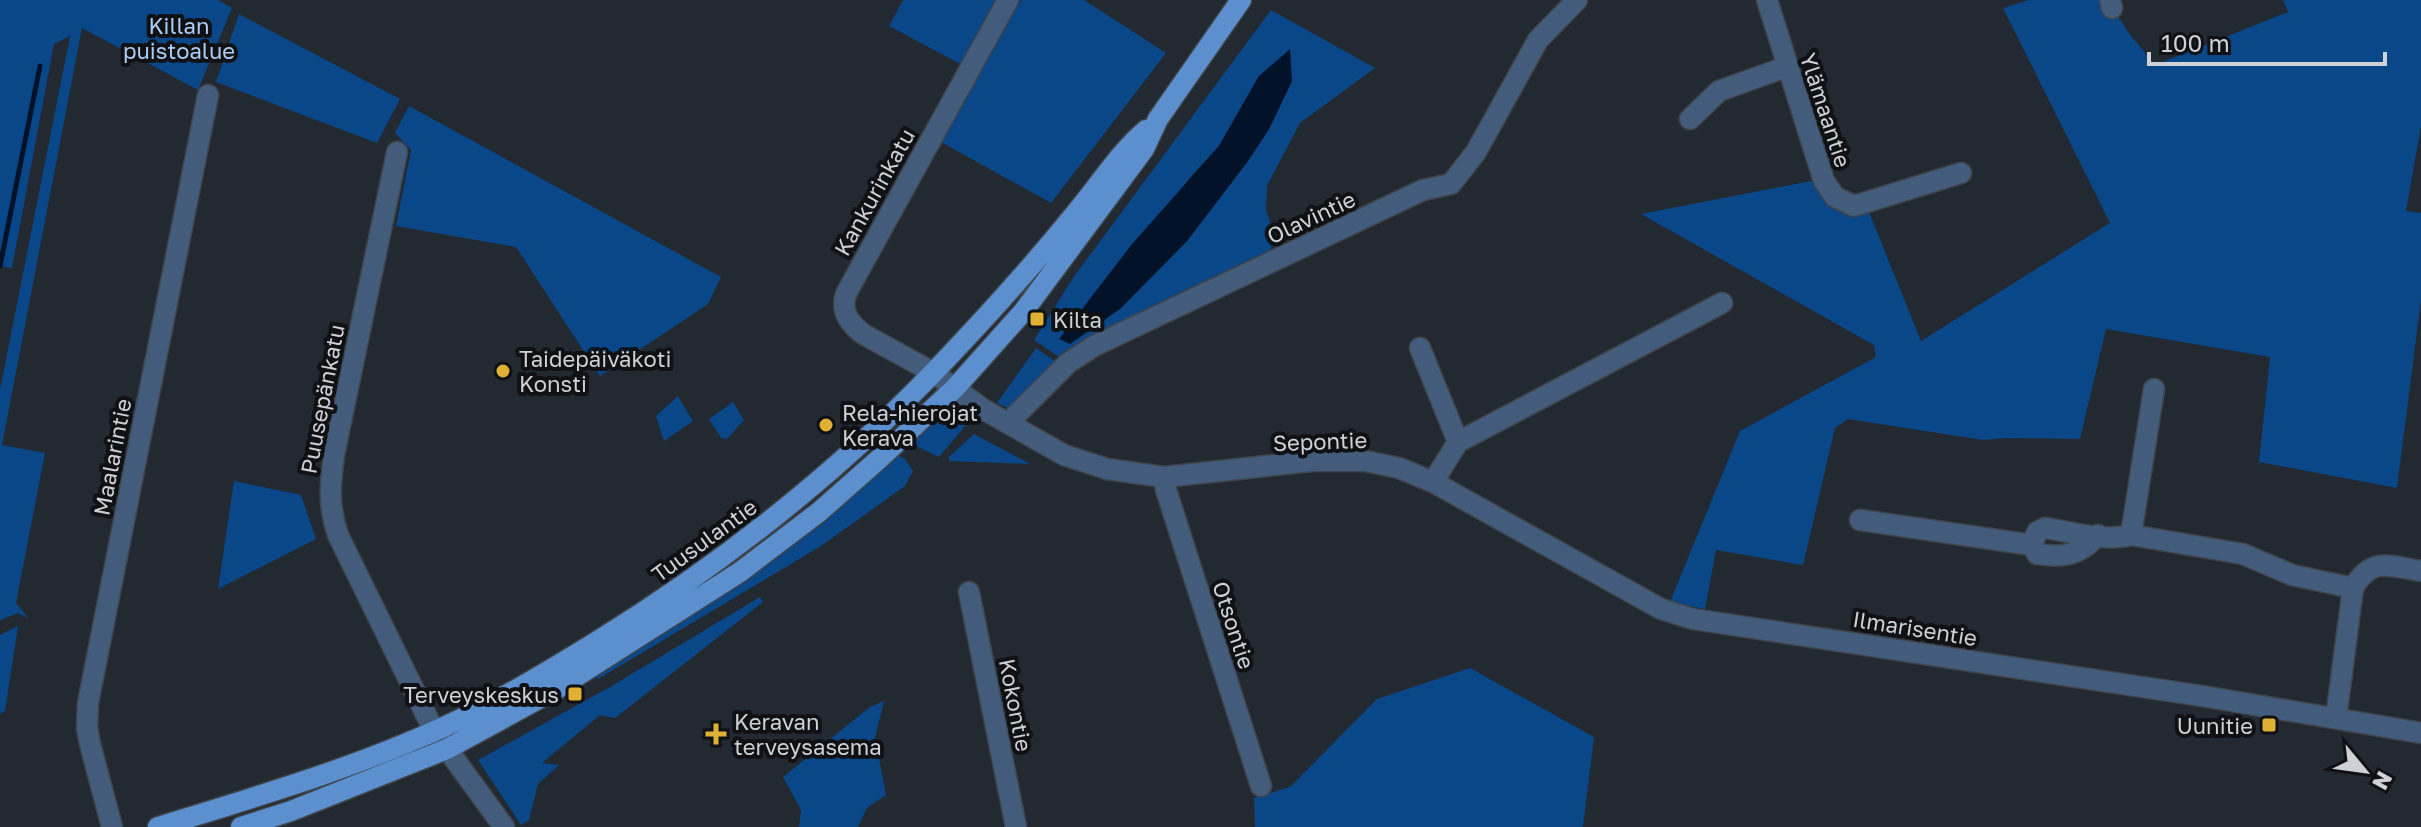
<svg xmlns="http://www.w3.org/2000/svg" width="2421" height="827" font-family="'Golos Text',sans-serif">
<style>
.green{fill:#094788;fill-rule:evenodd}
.water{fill:#021229}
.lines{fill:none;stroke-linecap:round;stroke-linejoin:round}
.stream{stroke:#021229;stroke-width:5}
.minor-casing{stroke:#3e444b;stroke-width:23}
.major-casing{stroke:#3e444b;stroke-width:23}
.minor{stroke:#445c7b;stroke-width:20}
.major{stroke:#5c8fce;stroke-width:20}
.poi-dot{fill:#dfb034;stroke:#0f1115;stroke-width:3}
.labels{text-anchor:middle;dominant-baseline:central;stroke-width:8;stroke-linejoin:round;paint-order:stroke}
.park-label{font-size:22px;fill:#aecdf4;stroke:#0f1115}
.street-label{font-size:22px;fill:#ced2d7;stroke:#0f1115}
.poi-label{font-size:22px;fill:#ced2d7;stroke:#0f1115;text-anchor:start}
</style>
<rect width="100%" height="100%" fill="#232930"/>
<path class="green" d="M0,0H218L232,8L198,90L82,28L2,445L45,453L16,603L29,619L18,613L0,620V390L70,36L54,44L12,268L0,266Z
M903,0H1000L964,66L889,26Z
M1021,0H1084L1166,53L1051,203L941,142Z
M2029,0H2108L2128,32L2155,65L2288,12L2283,0H2421V126L2406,211L2421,213V300L2397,488L2259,462L2270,357L2106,329L2080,439L2006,438L1983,440L1848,419L1835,428L1803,565L1716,550L1705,609L1670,602L1740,431L1876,357L1874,345L1641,214L1816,180L1867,207L1921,341L2110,223L2003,8Z
M1271,10L1375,68L1300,123L1267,186L1266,209L1273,232L1270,255L1068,363L1034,340L1073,278ZM1259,76L1292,81L1269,129L1248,161L1187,241L1120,309L1060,338L1193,174L1219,146Z
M239,14L400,99L377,143L216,82Z
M409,106L721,277L708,304L600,376L516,247L396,226L411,150L395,133Z
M1036,348L1056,362L1021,405L1008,408L997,403Z
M678,396L693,421L664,441L656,416Z
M733,402L744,420L727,439L721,438L709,419Z
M945,412L961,415L966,425L939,457L918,447L912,435L933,417Z
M974,434L1030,464L949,461V457Z
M896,454L905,459L913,471L905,486L821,546L598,679L594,677Z
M234,481L301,495L316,539L218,589Z
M760,597L763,602L615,718L600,715L542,763L559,765L538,784L529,820L521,825L478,760L610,687Z
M18,626L5,711L0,714V635Z
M1470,668L1594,737L1583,827H1255L1254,798L1290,787L1377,699Z
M884,701L875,738L886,795L867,808L858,827H799L801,810L783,777L870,707Z"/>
<path class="water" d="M1290,49L1292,81L1269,129L1248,161L1187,241L1120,309L1070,344L1059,339L1132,244L1219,146L1259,76Z"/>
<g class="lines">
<path class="stream" d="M0,266L40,66"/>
<defs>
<path id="minor" d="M1008,0L847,292C839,310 849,323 863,334L934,373L983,409L1064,455L1107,469L1164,477L1312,461H1365L1399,468L1433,482L1661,609L1693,619L2202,696L2421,733
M1767,0L1824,181L1835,197L1854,206L1961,173
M2110,0L2112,8
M1690,119L1719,91L1786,67
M397,152L334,455C330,486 328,505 338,535L434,731L504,827
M1420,348L1458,442
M1008,423L1068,363L1094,346L1423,190L1451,184L1476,152L1538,40L1577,0
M1164,477L1166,490L1261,786
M1433,482L1458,442L1722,303
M1860,520L2032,545
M2098,535C2079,556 2063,558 2037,554L2032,545L2037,532L2045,528C2072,532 2104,542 2131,535L2243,554L2292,575L2353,588
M2131,535L2154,389
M969,592L1016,827
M2336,718L2353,588C2372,556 2389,566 2421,571
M112,827L90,744L87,728L88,703L208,95"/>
<path id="major" d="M158,827C262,795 369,764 467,716C511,694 554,668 596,642C719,566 833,477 934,372C982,322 1030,269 1074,215C1098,187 1118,154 1146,130
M241,827L291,811L447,749L555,690L740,572L819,512L879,459L955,388L1023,312L1144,149L1158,119L1241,0"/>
</defs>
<use href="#minor" class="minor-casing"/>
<use href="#major" class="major-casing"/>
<use href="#minor" class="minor"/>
<use href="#major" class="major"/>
</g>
<g class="poi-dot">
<rect x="1029" y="311" width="16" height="16" rx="4"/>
<circle cx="503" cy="371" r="8"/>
<circle cx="826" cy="425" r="8"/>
<rect x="567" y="686" width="16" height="16" rx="4"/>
<rect x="2261" y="717" width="16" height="16" rx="4"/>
<path d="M712 722h8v8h8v8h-8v8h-8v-8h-8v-8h8z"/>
</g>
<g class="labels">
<g class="park-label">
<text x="179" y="25">Killan<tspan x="179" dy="25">puistoalue</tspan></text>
</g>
<g class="street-label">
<text transform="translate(1826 110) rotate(72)">Ylämaantie</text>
<text transform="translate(874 192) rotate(-61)">Kankurinkatu</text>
<text transform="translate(1311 217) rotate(-25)">Olavintie</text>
<text transform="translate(322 399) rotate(-79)">Puusepänkatu</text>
<text transform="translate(1320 441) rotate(-2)">Sepontie</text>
<text transform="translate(112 457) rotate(-79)">Maalarintie</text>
<text transform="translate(704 540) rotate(-36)">Tuusulantie</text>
<text transform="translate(1234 625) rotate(72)">Otsontie</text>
<text transform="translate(1915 628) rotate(9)">Ilmarisentie</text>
<text transform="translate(1016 705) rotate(79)">Kokontie</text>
</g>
<g class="poi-label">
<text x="1053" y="319">Kilta</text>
<text x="519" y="358">Taidepäiväkoti<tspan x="519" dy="25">Konsti</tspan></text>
<text x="842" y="412">Rela-hierojat<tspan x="842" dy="25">Kerava</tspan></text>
<text x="559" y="694" text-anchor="end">Terveyskeskus</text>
<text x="734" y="721">Keravan<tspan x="734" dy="25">terveysasema</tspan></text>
<text x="2253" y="725" text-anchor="end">Uunitie</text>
</g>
</g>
<g transform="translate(2365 771) rotate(119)" stroke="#0f1115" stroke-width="6" paint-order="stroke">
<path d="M0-6L14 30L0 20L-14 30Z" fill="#ced2d7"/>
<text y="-12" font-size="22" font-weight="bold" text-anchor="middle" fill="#ced2d7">N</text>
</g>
<path d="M2149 52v12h236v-12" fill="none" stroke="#ced2d7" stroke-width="4"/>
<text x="2161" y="52" font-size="24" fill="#ced2d7" stroke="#0f1115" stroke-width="6" paint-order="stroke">100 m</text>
</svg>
